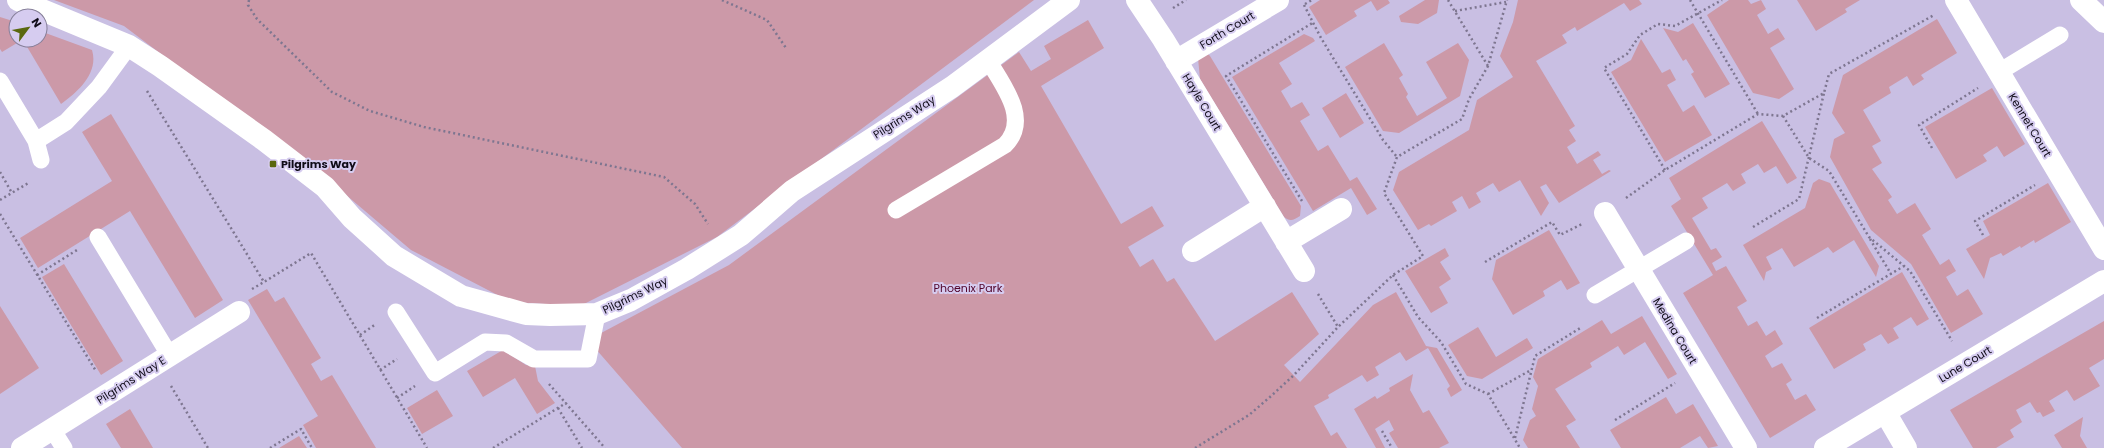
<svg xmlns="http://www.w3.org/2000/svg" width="2104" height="448" font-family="Poppins,sans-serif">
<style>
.green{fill:#cc99a8}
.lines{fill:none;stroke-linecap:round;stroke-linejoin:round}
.path{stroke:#7e7690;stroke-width:2.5;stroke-dasharray:2 3;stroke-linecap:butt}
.service{stroke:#fff;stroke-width:17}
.minor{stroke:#fff;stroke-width:22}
.poi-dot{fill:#5a680f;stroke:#d6ccf0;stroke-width:1.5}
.labels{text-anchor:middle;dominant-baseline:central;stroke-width:4;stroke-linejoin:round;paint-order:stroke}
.street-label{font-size:11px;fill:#0f0b17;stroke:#d6ccf0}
.poi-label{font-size:11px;font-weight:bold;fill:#0f0b17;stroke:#d6ccf0;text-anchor:start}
.park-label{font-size:11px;fill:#500329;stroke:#d6ccf0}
</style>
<rect width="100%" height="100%" fill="#c9bfe3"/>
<path class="green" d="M54,0H1034L717,237L580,306L511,302L411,250L339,189L124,26Z
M1320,0H1388L1390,3L1377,11L1371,1L1354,11L1357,16L1326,35L1309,7Z
M1425,0H1439L1437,13L1418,24L1401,22L1399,16Z
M1518,0H1639L1642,4L1630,11L1624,3L1577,31L1575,27L1562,35L1567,43L1536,61L1575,126L1569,130L1576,141L1567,147L1577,164L1598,151L1601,155L1593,160L1602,174L1609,170L1611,171L1559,203L1546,184L1540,187L1549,203L1541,216L1520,180L1499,192L1493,183L1476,193L1481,202L1469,209L1462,196L1452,202L1457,211L1431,226L1429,224L1418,230L1393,190L1399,172L1469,130L1477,100L1513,77L1500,56L1513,22Z
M1729,0H1748L1751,4L1761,0L1766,9L1757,15L1768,34L1778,28L1785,39L1770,48L1794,89L1779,99L1753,93L1707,15Z
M1797,0H1860L1845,9L1847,12L1816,31Z
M0,17L16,22V40H22L2,52L0,49Z
M1937,19L1957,53L1921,75L1924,79L1913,86L1907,76L1889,87L1891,93L1863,110L1881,141L1872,146L1882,163L1872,169L1892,197L1888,200L1897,214L1915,203L1931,229L1922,235L1940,265L1949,259L1956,271L1946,277L1957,296L1968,289L1983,314L1951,333L1911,264L1871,230L1830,157L1834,139L1845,133L1832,113L1843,75Z
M1088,20L1104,48L1041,86L1121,224L1152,206L1164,226L1128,247L1140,267L1153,259L1167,282L1174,278L1215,341L1292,292L1319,334L1284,365L1300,382L1373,305L1396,292L1426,346L1437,348L1462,390L1451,397L1447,389L1450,386L1428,348L1406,361L1400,352L1375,367L1379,375L1367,382L1362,375L1328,395L1329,398L1314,406L1331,436L1337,432L1347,448H682L588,340L729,265L1019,52L1031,71L1051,59L1044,46Z
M1693,23L1730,84L1705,98L1691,74L1694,72L1686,59L1683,61L1663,28L1678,32Z
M40,31L92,50C99,73 78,92 61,104L23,40H40Z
M1304,34L1313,38L1315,41L1279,63L1292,84L1281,91L1291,108L1302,102L1310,115L1300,121L1318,151L1328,145L1350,181L1357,177L1377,209L1367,215L1351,188L1313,211L1232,77Z
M1641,39L1662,73L1670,69L1676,80L1667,85L1683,112L1694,105L1712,135L1665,162L1611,72L1631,60Z
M1384,43L1403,75L1399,78L1408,94L1406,97L1417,116L1447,98L1426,62L1458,43L1469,60L1460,96L1399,133L1383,131L1345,67Z
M1208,54L1210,56L1301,206L1300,216C1294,220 1290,222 1284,217L1200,79L1198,58Z
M1992,88L2025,144L2004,157L1997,146L1983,155L1987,161L1956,179L1925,127Z
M1346,93L1364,123L1340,138L1322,108Z
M111,114L223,300L195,318L130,211L38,268L20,238L112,181L82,132Z
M1762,121L1797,178L1787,184L1776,166L1764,173L1758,164L1741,174L1746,183L1733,191L1727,183L1702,198L1708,208L1692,218L1711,250L1716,248L1722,257L1712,263L1716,271L1726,266L1747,301L1737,307L1748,326L1757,321L1766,336L1775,330L1783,344L1765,356L1772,368L1782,363L1792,380L1786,384L1795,400L1806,394L1816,410L1770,438L1683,293L1713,275L1671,206L1681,199L1669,178Z
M1819,179L1830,183L1879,266L1876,277L1854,240L1833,253L1828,247L1794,267L1782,248L1766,257L1772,269L1766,272L1764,281L1743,245L1805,208L1813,183Z
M2048,183L2071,222L2035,243L2034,240L2021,248L2020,246L2003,256L2001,253L1990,258L1984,279L1966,249L1990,235L1983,221Z
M1549,230L1580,283L1567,290L1561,280L1543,291L1545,296L1513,315L1492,279L1496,260Z
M1445,248L1449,256L1440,262L1451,279L1439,287L1448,303L1431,313L1405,271Z
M64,264L123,361L101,375L42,277Z
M1902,272L1929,319L1917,326L1911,317L1893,328L1899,338L1888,344L1881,334L1863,344L1866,350L1834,369L1809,328Z
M267,289L275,302L284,297L321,358L311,364L321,381L332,375L376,448H316L303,425L318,416L248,300Z
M0,306L39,368L0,394Z
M1642,316L1677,374L1668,379L1645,342L1624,355L1618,346L1590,363L1592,367L1555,389L1576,420L1566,426L1580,448H1528L1523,440L1530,420L1536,416L1532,409L1538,386L1533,377L1538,359L1602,320L1611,334Z
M2104,321V359L2089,368L2100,386L2074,401L2067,390L2049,401L2055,411L2043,417L2040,412L2037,413L2030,402L2016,410L2022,422L2010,430L2014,437L1996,448H1973L1950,410Z
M1478,327L1496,357L1527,338L1533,348L1482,379L1467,376L1448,345Z
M503,350L526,365L535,366L538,381L555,403L537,414L515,378L483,397L467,371Z
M1413,374L1410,390L1423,413L1429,410L1449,443L1439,448H1398L1389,433L1394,430L1389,420L1375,429L1385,448H1376L1354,409L1375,396L1377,399L1390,391L1389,388Z
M437,390L453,416L422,434L407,408Z
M1666,397L1676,414L1693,404L1718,446L1708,448L1700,436L1680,448H1621L1610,430Z
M130,409L153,448H121L106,424Z
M2083,417L2080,436L2087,448H2062L2054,435Z
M299,436L307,448H279Z"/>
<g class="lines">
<path class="path" d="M249,0L248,5L257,19L332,92L370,111L424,127L664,177L695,204L708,224
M722,0L767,20L786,48
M1448,0L1488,66
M1690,0L1758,114
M1305,4L1312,0
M1304,5L1321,38L1383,140L1397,157
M1173,8L1186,0
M1455,11L1506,2
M147,91L264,282L311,253L427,448
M1783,116L1809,158L1829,171L1869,237L1910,271L1952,341
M1932,148L1919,125L1978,88
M1665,170L1604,68L1627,54L1640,35L1658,24L1675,26L1722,0
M0,172L12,193
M1626,198L1665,170L1758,114L1783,116L1824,93L1829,74L1934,15
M0,200L30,182
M1302,201L1226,76L1314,22
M0,214L96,371
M1753,227L1799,199L1824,93
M1983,235L1975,221L2035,185
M1870,239L1891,274
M1485,262L1552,222L1560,235L1582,224
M37,275L77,250
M1393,275L1418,317L1441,342L1466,384L1488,394L1520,448
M252,289L264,282
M1318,294L1338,327
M1817,318L1904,266
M360,335L376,324
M380,370L397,359
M549,384L605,448
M171,386L208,448
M1488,394L1531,370
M397,398L415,386
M558,408L582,448
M1615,420L1675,383
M1382,431L1392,448
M1515,438L1535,356L1582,327
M270,448L301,429L312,448
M493,448L566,403
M1195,448L1249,415L1270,397L1294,375L1338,327L1393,275L1423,256L1384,193L1397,157L1462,119L1469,99L1488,66L1507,0"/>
<path class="service" d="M1999,72L2060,35
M0,81L36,141L41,160
M36,141L66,122L99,87L129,46
M896,210L1005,145C1031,119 1002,84 988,60
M98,237L170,356
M1595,295L1686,241
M396,312L435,373L485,342L506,343L534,359H588L597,314
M52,429L64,448"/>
<path class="minor" d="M18,0L129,46L160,66L264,140L325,187L352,218L394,256L461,296L526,314L550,315L597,314L631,300L687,269L741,235L792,191L952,87L1069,0
M1137,0L1163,39L1304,271
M1956,0L2104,249
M2081,0L2104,22
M1176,61L1278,0
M1605,213L1746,448
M1286,242L1341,209
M1193,251L1265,206
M1885,412L1906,448
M22,448L239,312
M1825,448L2104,281"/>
</g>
<rect class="poi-dot" x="269" y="160" width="8" height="8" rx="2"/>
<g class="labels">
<g class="street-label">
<text transform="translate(1227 30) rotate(-31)">Forth Court</text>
<text transform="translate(1202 102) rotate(59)">Hayle Court</text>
<text transform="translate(904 117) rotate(-32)">Pilgrims Way</text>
<text transform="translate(2030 125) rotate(59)">Kennet Court</text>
<text transform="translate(635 295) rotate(-26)">Pilgrims Way</text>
<text transform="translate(1675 331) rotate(59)">Medina Court</text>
<text transform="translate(1965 364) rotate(-31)">Lune Court</text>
<text transform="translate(131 380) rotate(-32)">Pilgrims Way E</text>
</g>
<g class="poi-label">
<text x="281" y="164">Pilgrims Way</text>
</g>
<g class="park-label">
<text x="968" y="288">Phoenix Park</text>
</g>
</g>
<g transform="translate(28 28) rotate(58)"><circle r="19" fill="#d6ccf0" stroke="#867f99"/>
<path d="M0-3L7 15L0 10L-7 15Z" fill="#5a680f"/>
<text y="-6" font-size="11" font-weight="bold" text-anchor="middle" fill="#0f0b17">N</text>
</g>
</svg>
